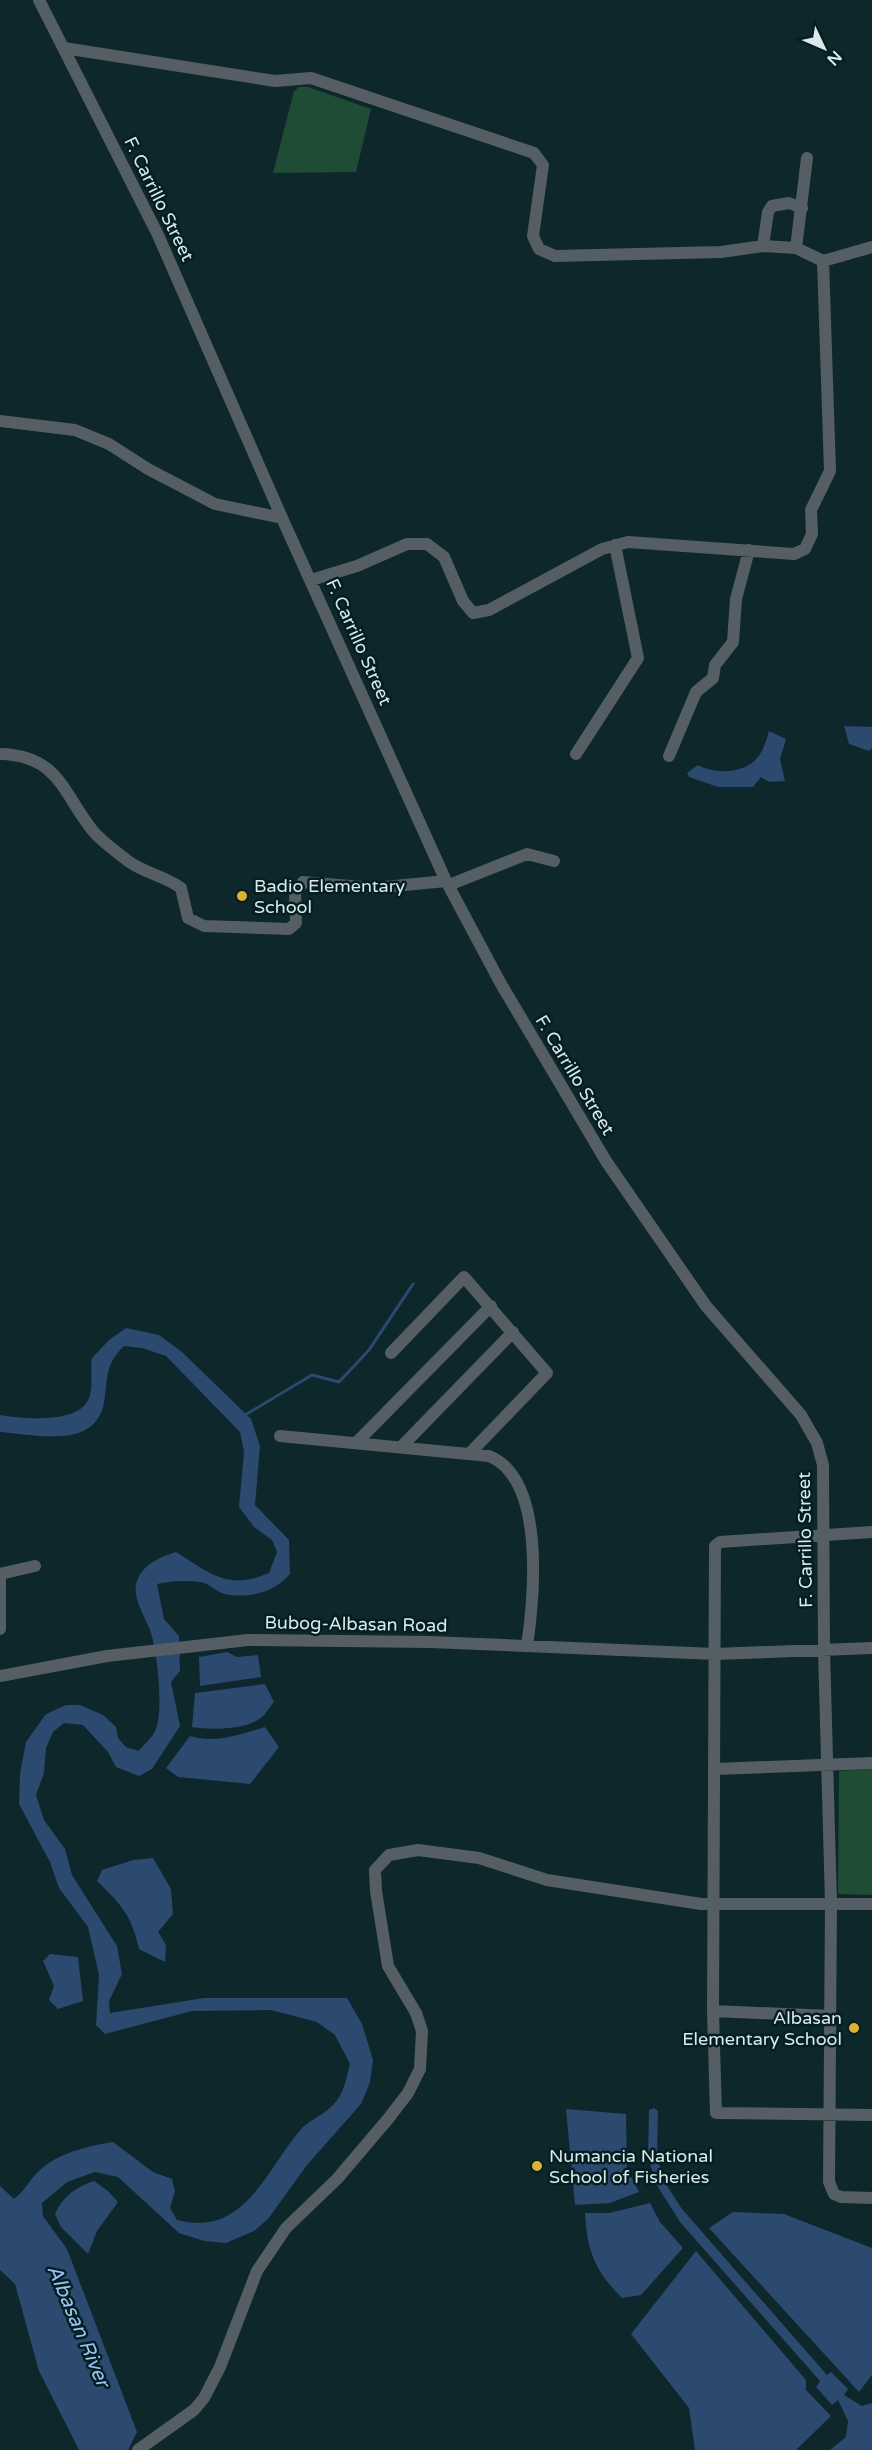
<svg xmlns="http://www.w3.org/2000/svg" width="872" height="2450" font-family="'Varela Round',sans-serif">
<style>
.green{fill:#1f4c35}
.water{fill:#2c496f}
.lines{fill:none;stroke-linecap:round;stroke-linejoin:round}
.stream{stroke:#2c496f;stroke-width:3}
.minor{stroke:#555e64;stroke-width:12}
.poi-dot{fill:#e0b034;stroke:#041e21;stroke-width:2}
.labels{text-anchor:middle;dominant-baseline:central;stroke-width:5;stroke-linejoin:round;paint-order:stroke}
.street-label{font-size:18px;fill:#dae9eb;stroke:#041e21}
.poi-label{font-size:18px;fill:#dae9eb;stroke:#041e21;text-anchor:start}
.water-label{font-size:20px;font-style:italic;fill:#9cc2f5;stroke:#041e21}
</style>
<rect width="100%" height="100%" fill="#0d272b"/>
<path class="green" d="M299,87H308L371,109L356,172L273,173L294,91Z
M872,1769V1895L838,1894L839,1771Z"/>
<path class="water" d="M844,726L872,727V748L869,751L849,744Z
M769,731L786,739L780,759L785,781L769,782L761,777L753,787H718L689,777L687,773L698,765C716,775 748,774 760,754C764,748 767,739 769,731Z
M126,1328L159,1335L182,1352L251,1419L260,1446L255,1505L289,1540L290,1574C275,1592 249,1599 225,1594C216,1592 209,1583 200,1582C185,1580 171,1581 157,1584L164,1619L179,1636L180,1671L171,1682L180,1726L152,1769L139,1776L116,1767L108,1752L83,1725L64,1723L53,1732L46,1748L44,1773L36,1795L44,1820L65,1849L72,1875L117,1946L122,1974L109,2001L110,2013L204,1998H347L362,2024L373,2060L370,2082L361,2104L307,2165L268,2219L254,2231L226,2243L204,2241L179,2233L118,2177L95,2172L67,2182L42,2203L43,2216L67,2249L137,2432L128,2450H79L39,2371L15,2284L0,2270V2186L14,2199C25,2191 29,2180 39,2171C57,2153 89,2146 113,2142L153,2172L172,2179L175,2191L170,2208L177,2220C246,2238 266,2168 303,2127C308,2122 316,2118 322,2114C343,2100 344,2087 350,2064L335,2035L317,2022L271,2010L192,2011L105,2034L96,2025L99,1975L88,1927L59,1888L50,1862L19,1804L20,1774L26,1742L46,1714L66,1705H80L103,1715L116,1727L118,1738L126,1747L139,1751C143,1745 150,1740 154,1733C165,1715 157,1653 151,1633C146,1617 131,1598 137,1581C143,1564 160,1557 176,1552C210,1573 227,1591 269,1573L277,1552L272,1540L254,1527L239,1507L244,1452L240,1432L166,1356L142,1348L124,1346C107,1363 108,1372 105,1396C100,1451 40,1435 0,1432V1415C23,1419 83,1425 90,1395C93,1384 90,1369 92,1358L109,1340Z
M227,1652L237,1657L258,1655L261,1677L200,1686L199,1657Z
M265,1684L274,1702C270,1706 267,1713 262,1717C246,1730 212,1730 192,1727L195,1693Z
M265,1727L279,1747L250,1784L178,1777L166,1768L190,1736C215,1744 241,1734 265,1727Z
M153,1858L171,1889L173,1914L158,1932L166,1945L165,1962L139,1949C132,1916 121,1904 97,1881L102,1870L133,1860Z
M50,1954L78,1957L83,2001L58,2009L49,2000L54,1986L43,1961Z
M654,2108L658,2111L657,2158L666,2184L682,2209L827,2375L831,2372L848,2389L844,2395L862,2406L872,2403V2450H830L846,2437L848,2421L838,2400L832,2405L816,2387L820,2381L680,2222L656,2184L648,2156L649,2110Z
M566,2109L626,2114L627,2169L639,2192L610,2203L575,2205Z
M94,2181L108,2191L118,2202L97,2231L88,2254L61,2227L55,2214C62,2197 77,2186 94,2181Z
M650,2203L660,2222L683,2248L641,2295L622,2298C595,2271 587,2251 585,2213H609Z
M733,2212L784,2214L872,2248V2375L859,2392L709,2228Z
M696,2251L806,2380V2390L831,2416L796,2450H695L689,2408L631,2334Z"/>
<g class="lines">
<path class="stream" d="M245,1415L312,1375L339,1382L369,1350L413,1284"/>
<path class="minor" d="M39,0L158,235L282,518L446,881L501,984L606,1161L706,1306L801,1415L817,1443L823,1465L824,1650L831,1903L829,2182L834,2194L841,2197L872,2198
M64,48L275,81L311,78L534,153L543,165L533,236L539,249L555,256L721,252L763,246L796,248L823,261L872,247
M763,246L768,212L772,206L789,203L802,208
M796,248L807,158
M0,421L75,430L109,444L148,469L215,504L282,518
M311,580L357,566L407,544H427L444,557L463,601L473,613L489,610L602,549L628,542L794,554L805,549L812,534L811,510L830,471L823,261
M0,754C59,755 63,794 93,831C102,842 117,852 128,861C144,873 165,876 181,888L188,918L204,926L289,929L296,923L295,893L303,882L374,888L446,881
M576,754L638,658L615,545
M669,756L696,692L713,678L715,665L733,642L736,599L749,550
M449,885L527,854L554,861
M391,1353L464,1277L547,1373L470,1453
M280,1436L489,1456C546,1479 534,1598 527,1646
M356,1443L491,1306
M402,1446L513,1332
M872,1532L720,1542L715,1546L713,2011L716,2113L872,2115
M0,1574L35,1566
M0,1629V1574
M0,1676L107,1656L248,1640L430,1642L715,1654L872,1648
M715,1769L872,1763
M713,2011L831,2016
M138,2450L194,2410L204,2398L220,2367L257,2271L286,2228L337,2179L388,2119L408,2093L420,2069L422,2031L416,2013L388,1966L376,1891L375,1870L389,1855L418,1850L479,1858L547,1880L701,1904H872"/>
</g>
<g class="poi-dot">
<circle cx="242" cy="896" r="6"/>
<circle cx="854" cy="2028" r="6"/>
<circle cx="537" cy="2166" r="6"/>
</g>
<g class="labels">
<g class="street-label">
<text transform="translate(159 199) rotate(64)">F. Carrillo Street</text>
<text transform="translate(359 642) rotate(66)">F. Carrillo Street</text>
<text transform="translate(575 1075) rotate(59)">F. Carrillo Street</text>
<text transform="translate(805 1540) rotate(-91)">F. Carrillo Street</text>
<text transform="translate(356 1624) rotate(1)">Bubog-Albasan Road</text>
</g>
<g class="poi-label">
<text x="254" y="886">Badio Elementary<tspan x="254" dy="21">School</tspan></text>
<text x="842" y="2018" text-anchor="end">Albasan<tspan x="842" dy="21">Elementary School</tspan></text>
<text x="549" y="2156">Numancia National<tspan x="549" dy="21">School of Fisheries</tspan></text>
</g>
<g class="water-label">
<text transform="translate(78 2326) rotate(67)">Albasan River</text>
</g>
</g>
<g transform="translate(824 48) rotate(134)" stroke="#041e21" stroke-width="4.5" paint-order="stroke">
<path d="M0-4.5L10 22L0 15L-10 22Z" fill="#dae9eb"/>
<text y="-9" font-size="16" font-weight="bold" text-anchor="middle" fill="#dae9eb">N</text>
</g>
</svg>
